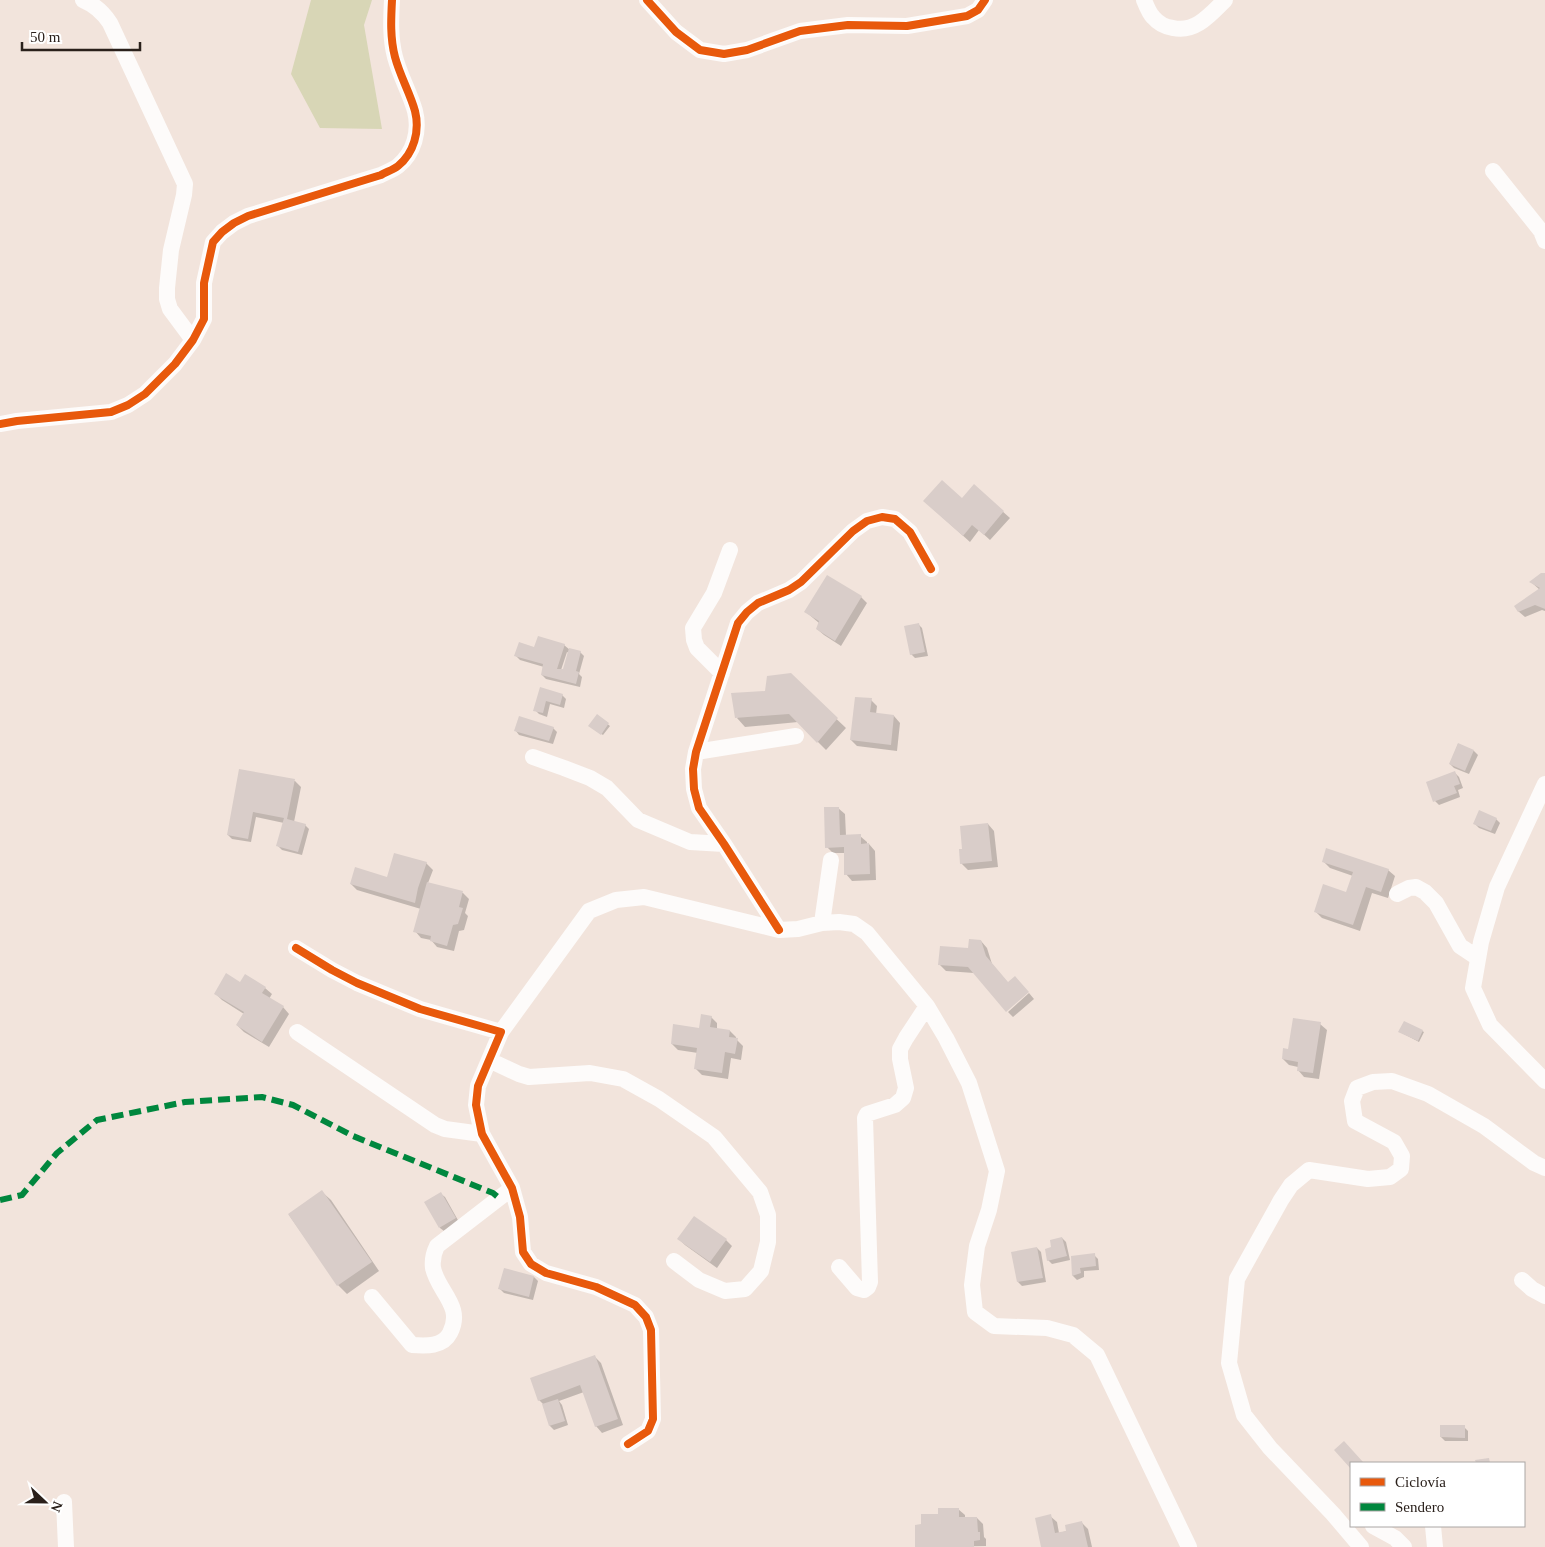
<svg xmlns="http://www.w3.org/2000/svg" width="1545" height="1547" font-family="'Times New Roman',serif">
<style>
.green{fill:#d8d6b6}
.shadow{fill:#0003;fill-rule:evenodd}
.building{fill:#d9cdc9}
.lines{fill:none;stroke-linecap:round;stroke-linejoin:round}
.minor{stroke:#fdfbfa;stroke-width:16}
.quiet{stroke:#00873e;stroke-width:6;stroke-dasharray:12 6;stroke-linecap:butt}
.cycleway-casing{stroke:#fff;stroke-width:11}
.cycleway{stroke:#e8590c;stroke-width:8}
</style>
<rect width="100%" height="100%" fill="#f2e4dc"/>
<path class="green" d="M311,0H372L364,25L382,129L320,128L291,74Z"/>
<path class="shadow" d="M974,486L1010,518L990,540L979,530L970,542L931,507L962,500Z
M1545,575V611L1542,610L1525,617L1518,611L1540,590L1531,582Z
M861,597L867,603L841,646L824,635L817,629L819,623L806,612Z
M918,624L922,628L928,656L915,658L911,654Z
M564,645L570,650L580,652L584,656L579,674L582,677L580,687L546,679L542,675L544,667L520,660L516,656L535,649ZM567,652L569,653L564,671L561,670Z
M790,675L846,728L826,750L798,722L745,727L737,718L766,692Z
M541,689L562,695L566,699L564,708L550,704L547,717L539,714L535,710Z
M871,700L877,706L876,714L894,716L900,723L897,751L857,746L851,740Z
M597,716L610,726L603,735L591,727Z
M553,728L557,732L553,744L519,735L516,731Z
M1458,744L1474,751L1478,755L1469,774L1454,768L1450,764Z
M240,770L295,781L301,787L294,822L305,825L309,829L302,855L282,850L278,846L284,823L256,817L251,842L232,839L228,835Z
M1455,773L1459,777L1463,788L1458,790L1460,797L1439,805L1435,801Z
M838,808L845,814L846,836H860L867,842V844H869L875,851L876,880L852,881L846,874L845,853H833L827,847Z
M1496,819L1500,823L1495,834L1479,828L1475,824Z
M988,824L994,831L998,867L968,870L961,863L964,850Z
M1323,861L1388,870L1395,876L1388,898L1372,893L1360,931L1322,918L1316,912L1347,893L1353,876L1330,868Z
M426,863L433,870L428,883L463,893L469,899L465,913L468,916L464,930L459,931L454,951L437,947L431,940L421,938L415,931L421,909L357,890L351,884L388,878Z
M981,941L987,948L992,964L1008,983L1028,991L974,973L946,971L940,965Z
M241,983L265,988L272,994L269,999L283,1007L289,1014L269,1047L244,1032L237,1025L244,1014L222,1000L216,994Z
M1029,993L1034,999L1013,1017L1008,1012Z
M711,1017L717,1023V1029L730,1031L736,1037V1039L743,1046L741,1060L731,1058L728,1079L702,1075L696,1069L698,1053L678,1050L672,1044L700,1029Z
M1320,1024L1327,1030L1319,1079L1304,1077L1298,1070V1067L1289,1065L1283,1059L1289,1051Z
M1422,1031L1424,1032L1419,1042L1402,1033Z
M322,1192L331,1200L379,1271L347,1294L338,1285L289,1215Z
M441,1194L445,1197L459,1222L444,1231L440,1228Z
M1062,1238L1066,1242L1070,1260L1052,1264L1048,1260L1053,1248Z
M679,1239L726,1240L732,1246L717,1268L685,1245Z
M1037,1248L1041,1252L1046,1282L1022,1286L1018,1282Z
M1094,1255L1098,1259L1099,1270L1084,1271V1277L1077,1280L1073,1276L1072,1257Z
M534,1277L538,1281L533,1300L504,1293L500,1289Z
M594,1356L601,1363L623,1425L602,1433L596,1426L584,1392L559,1401L562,1405L568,1425L554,1430L550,1426L543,1404L539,1400Z
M1464,1427L1468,1431V1441H1445L1441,1437Z
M958,1509L965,1515V1518H977L983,1524L984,1537L986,1539V1546L916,1547L922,1526L939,1515Z
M1050,1516L1057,1522L1059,1533L1067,1531L1081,1522L1088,1529L1092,1547H1043Z"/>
<path class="building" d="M942,480L962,498L974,484L1004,511L984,535L972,525L963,536L923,501Z
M1541,573H1545V609L1535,605L1518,612L1514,606L1540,588L1529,582Z
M827,575L862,596L835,641L816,629L819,621L804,612Z
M919,623L925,652L910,655L904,626Z
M538,636L565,644L557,669H563L569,648L581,651L576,671L579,672L576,684L541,675L543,664L514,656L519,642L534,647Z
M791,673L838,718L817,743L789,714L735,718L731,693L765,691L767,676Z
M540,687L563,694L560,705L546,701L543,713L533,711Z
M855,697L872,698L870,712L894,715L891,745L850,740Z
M597,714L609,723L601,735L588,726Z
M519,716L554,727L549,741L514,731Z
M1458,743L1474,750L1465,771L1449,764Z
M239,769L295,779L287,819L306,824L298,852L276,846L284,818L253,812L248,839L227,835Z
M1455,771L1460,784L1454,786L1457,793L1433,802L1426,782Z
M824,807H839L840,835L861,834V844L869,843L870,874L844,875V847L825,848Z
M1479,810L1497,818L1491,831L1473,824Z
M988,823L992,861L960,864L959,849H962L960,826Z
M1326,848L1389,869L1381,892L1366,887L1353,925L1314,912L1323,884L1346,892L1353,872L1322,862Z
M394,853L427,862L418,888L415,903L350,884L355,867L387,877Z
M427,882L463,891L459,907L463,908L458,924L453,925L447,946L430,941L431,936L413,932Z
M969,939L981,940L986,956L1008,982L1015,976L1029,992L1006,1012L968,967L938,965L940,946L968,948Z
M226,973L240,982L245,974L266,987L262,993L284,1006L262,1042L236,1025L244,1012L214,994Z
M701,1014L712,1016L710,1027L730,1030L729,1037L738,1038L735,1054L725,1052L722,1073L694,1069L697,1048L671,1044L673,1024L699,1028Z
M1293,1018L1321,1022L1313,1073L1297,1071L1298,1062L1282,1059L1283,1048L1288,1049Z
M1404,1021L1423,1030L1418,1041L1398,1032Z
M322,1190L372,1262L337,1286L288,1214Z
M441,1192L456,1218L439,1228L424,1202Z
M694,1216L727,1239L710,1262L677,1239Z
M1062,1237L1067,1256L1047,1261L1045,1249L1051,1247L1050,1240Z
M1037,1247L1043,1278L1017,1282L1011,1252Z
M1095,1253L1096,1266L1080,1268L1081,1273L1072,1276L1071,1256Z
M504,1268L534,1276L529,1297L498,1289Z
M595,1355L618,1419L595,1427L580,1385L538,1401L530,1378Z
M558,1399L565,1421L549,1426L542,1404Z
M1440,1425H1465V1438L1440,1437Z
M1344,1441L1363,1462L1351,1463V1469L1334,1450Z
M1489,1458L1490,1463H1476L1475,1460Z
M938,1508H959V1517H977L978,1532H980V1540L974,1541V1547H915V1525L921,1524V1514H938Z
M1051,1514L1055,1533L1066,1531L1065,1525L1082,1521L1088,1547H1041L1035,1518Z"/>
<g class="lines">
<path class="minor" d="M83,0C95,5 103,12 110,23L185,184L184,195L171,250L167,288V299L170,309L193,340
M647,0L676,32L700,50L724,54L747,50L800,31L848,25L907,26L967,16L978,10L985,0
M1144,0C1146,5 1149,13 1153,17C1158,23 1165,27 1173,28C1195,33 1210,15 1225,0
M1493,171L1541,231L1545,241
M0,424L17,421L111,412L128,405L145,394L175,364L193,340L204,319V283L213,242L222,232L234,223L248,216L381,175C386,172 393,170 398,166C414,153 420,131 415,111C410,93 400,76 395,57C390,38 391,19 392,0
M722,673L697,648L694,640L693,628L714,593L730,550
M696,752L796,736
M533,757L564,768L590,778L607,788L638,820L690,842L724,844
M1545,784L1497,887L1481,942L1473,988L1490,1025L1545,1081
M1397,894L1409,888L1416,887L1425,892L1436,903L1460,946L1478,958
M822,923L831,860
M779,930L724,844L699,808L694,789L693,769L696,752L738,623L747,612L758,603L789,590L801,582L853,531L867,521L882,517L895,519L910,532L931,569
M296,948L332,970L357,983L420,1009L501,1032
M297,1032L435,1125L445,1129L482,1134
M489,1060L519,1074L529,1077L590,1073L623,1079L659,1099L714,1137L760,1192L768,1215V1242L761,1271L745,1289L725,1291L699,1280L674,1261
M839,1267L857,1288L864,1290L868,1287L870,1282L865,1118L867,1114L895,1105L903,1098L906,1088L900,1059V1049L906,1038L927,1006
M1522,1280L1532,1289L1545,1296
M372,1297L412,1345C426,1346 443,1347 450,1333C464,1306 438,1292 433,1268C432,1260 433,1254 437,1246L512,1188
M628,1444L648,1431L653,1419L651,1330L646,1317L635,1305L596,1287L546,1273L531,1264L523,1252L520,1217L512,1188L482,1134L476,1105L478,1086L501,1032L589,911L616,900L644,897L779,930L798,929L822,923L839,922L854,924L867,933L927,1006L946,1038L969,1083L997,1171L989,1210L977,1246L972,1285L975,1312L994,1326L1047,1328L1073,1335L1097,1355L1189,1547
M64,1502L66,1547
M1373,1526L1395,1538L1404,1547
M1433,1526L1435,1547
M1361,1547L1333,1514L1270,1448L1244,1415L1229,1363L1237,1279L1281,1200L1291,1185L1309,1170L1368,1179L1390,1177L1401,1169L1402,1156L1394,1142L1355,1121L1352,1101L1357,1088L1373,1082L1392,1081L1428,1094L1484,1126L1534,1163L1545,1168"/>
<path class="quiet" d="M0,1200L22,1195L57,1153L97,1120L185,1102L262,1097L293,1105L353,1136L493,1193L499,1198"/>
<defs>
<path id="cycleway" d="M647,0L676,32L700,50L724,54L747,50L800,31L848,25L907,26L967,16L978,10L985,0
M0,424L17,421L111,412L128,405L145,394L175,364L193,340L204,319V283L213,242L222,232L234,223L248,216L381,175C386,172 393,170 398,166C414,153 420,131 415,111C410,93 400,76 395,57C390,38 391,19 392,0
M779,930L724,844L699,808L694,789L693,769L696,752L738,623L747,612L758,603L789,590L801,582L853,531L867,521L882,517L895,519L910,532L931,569
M296,948L332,970L357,983L420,1009L501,1032L478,1086L476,1105L482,1134L512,1188L520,1217L523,1252L531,1264L546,1273L596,1287L635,1305L646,1317L651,1330L653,1419L648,1431L628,1444"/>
</defs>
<use href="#cycleway" class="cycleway-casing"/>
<use href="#cycleway" class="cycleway"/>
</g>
<rect x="1350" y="1462" width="175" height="65" fill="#ffffff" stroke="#aaa6a4"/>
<rect x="1360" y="1478" width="25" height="8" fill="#e8590c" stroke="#aaa6a4"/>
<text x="1395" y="1487" font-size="15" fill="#2a201b">Ciclovía</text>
<rect x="1360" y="1503" width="25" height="8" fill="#00873e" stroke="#aaa6a4"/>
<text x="1395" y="1512" font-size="15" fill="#2a201b">Sendero</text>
<g transform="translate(45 1502) rotate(112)" stroke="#ffffff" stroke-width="4" paint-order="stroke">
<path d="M0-4L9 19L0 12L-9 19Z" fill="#2a201b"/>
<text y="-8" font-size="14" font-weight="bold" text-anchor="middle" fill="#2a201b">N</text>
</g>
<path d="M22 42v8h118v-8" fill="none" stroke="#2a201b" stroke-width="2.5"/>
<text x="30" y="42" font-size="15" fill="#2a201b" stroke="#ffffff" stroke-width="4" paint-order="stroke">50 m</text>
</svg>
